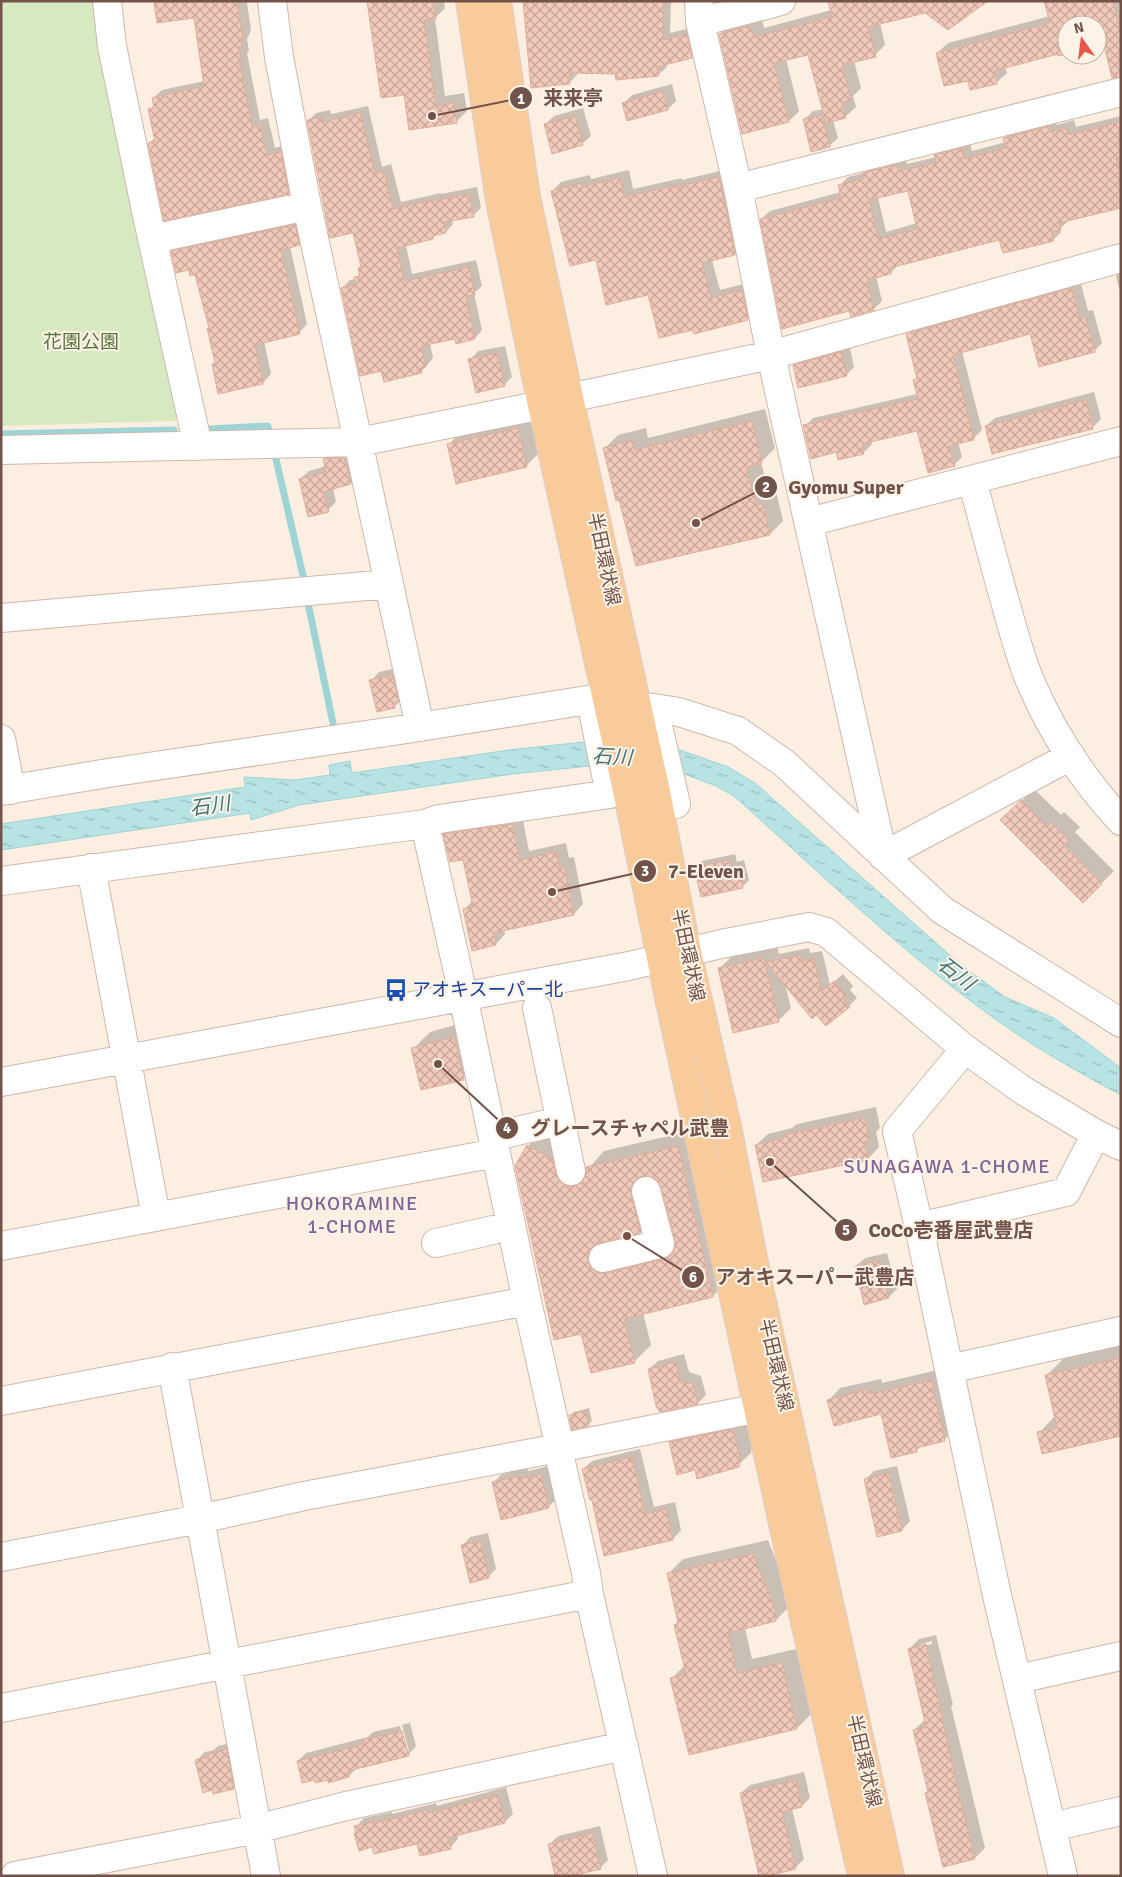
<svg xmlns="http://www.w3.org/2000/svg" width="1122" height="1877" font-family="Signika,'Noto Sans JP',sans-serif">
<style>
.park{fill:#d6e9c1}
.water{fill:url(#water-ripples);stroke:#9ed4d6}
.shadow{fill:#0003;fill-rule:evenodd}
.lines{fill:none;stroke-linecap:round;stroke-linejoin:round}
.stream{stroke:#9ed4d6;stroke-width:7}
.building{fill:url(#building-cross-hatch);stroke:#e3ae9b;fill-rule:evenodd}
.minor-casing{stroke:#cfb7ac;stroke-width:30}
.major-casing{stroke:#d8cfcc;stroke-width:30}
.minor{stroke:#fff;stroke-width:28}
.major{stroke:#f9cb9b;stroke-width:28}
.labels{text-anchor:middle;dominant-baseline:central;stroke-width:4;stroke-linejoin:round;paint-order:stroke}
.park-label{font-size:19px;fill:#587842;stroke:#fff3e8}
.street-label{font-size:19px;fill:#725349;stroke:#fff3e8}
.transit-label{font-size:19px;fill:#164399;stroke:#fff3e8;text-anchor:start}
.water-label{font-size:20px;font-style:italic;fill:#3d7578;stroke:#fff3e8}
.neighbourhood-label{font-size:20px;letter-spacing:1px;fill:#806596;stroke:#fff3e8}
.leader{fill:none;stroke:#725349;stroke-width:2}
.callout-dot{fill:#725349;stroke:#fff3e8;stroke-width:2}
.mark-label{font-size:15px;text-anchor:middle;font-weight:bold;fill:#fff}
.callout-label{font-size:20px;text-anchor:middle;font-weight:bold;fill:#725349;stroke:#fff3e8;stroke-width:4;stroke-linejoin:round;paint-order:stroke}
</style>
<defs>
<pattern id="water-ripples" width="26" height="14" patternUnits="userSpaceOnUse" patternTransform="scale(1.25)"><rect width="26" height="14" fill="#b7e3e4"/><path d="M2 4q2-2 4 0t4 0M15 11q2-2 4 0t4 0" fill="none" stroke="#9bb"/></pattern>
<pattern id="building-cross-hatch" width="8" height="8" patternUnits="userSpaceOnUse" patternTransform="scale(1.25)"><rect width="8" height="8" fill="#f0c9ba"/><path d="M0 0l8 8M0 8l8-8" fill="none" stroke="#c7a699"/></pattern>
</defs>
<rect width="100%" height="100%" fill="#fcefe2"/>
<path class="park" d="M1,1H95L179,415L175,421L1,426Z"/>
<path class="water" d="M584,742L677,749L728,767L755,783L960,964L1005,997L1054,1018L1121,1068V1095C1076,1071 1032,1046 991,1016C899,950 818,871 734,796L716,786L679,772L589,766L513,774L299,805L251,820L250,813L1,850V824L245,787L244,777L295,780L330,775L329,765L350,761L352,773L509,750Z"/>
<path class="shadow" d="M155,1H256L247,3L251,30L247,39L249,51L247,53L260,120L268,118L275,148L289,144L296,184L288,193L149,143L156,137L150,109L155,104L153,98L162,90L204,81L195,17L158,22Z
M368,1H444L445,8L435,18L445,96L464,93L467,111L457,121L405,94Z
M524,1H671L670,33L695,27L700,49L692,57L666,63L667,67L659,74L617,78L616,73L577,72V75L569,83Z
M1046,1H1121V47L1105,43L1097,45V25H1067V53H1059L1005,67L1007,73L996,83L969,79L937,53L948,43L1050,16Z
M831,10L926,11L880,23L885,45L875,55L854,61L861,88L853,96L856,107L845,117L833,120L838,138L829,146L804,120L813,111L824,109L809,53L786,59L799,111L789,121L743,133L720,34L730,24L761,16L764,28Z
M672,84L676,101L668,109L624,103L632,95Z
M368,106L382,167L391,164L401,202L441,193V194L477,187L481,208L473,216L452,220L453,224L446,232L436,234L433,238L406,245L412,274L476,260L482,286L474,293L482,330L475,338L456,337L430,343L433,358L422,371L384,381L382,370L342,288L350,280L356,279L360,273L359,268L362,265L354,232L308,121L316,113L330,110L331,114Z
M583,108L591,136L582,144L546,124L554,116Z
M1121,116V207L1068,221L1060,229L1061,232L1053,240L1000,238L899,264L891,273L876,276L882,301L874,309H850L761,219L770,211L841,192L839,186L848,177L864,173L872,165L905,157L907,164L936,157V155L944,147L969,141L972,151L1006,142L1005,138L1013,130L1056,120L1057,125L1074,120L1076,127ZM909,189L917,223L886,232L878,197Z
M728,169L744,245L735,254L712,260L720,290L751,282L757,310L748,319L694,328L649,294L597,259L552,191L561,182L590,175L591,179L629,170L633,189L682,178V180Z
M303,217L307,236L299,244L290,246L307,324L299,333L264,341L271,374L263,383L219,392L213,364L216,362L210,327L196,273L172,252L181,243Z
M1121,271V295L1116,276Z
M1080,280L1088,311L1093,310L1102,343L1094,351L1031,333L962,351L982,430L974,438L958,442L962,457L954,465L918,429L871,441L872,444L863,453L837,451L805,426L813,418L917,394L914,380L918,377L908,334L916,326Z
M849,344L854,367L846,375L794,366L802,357Z
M505,346L512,377L504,385L470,360L478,351Z
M1094,392L1101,419L1092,428L986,426L995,418Z
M765,409L775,448L761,462L769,493L776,491L783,521L770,534L605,448L618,435L646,428L648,438Z
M530,416L539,453L526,466L448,445L461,432Z
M352,450L359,475L351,483L333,488L336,502L328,510L300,479L309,471L326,466L324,459L332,451Z
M401,667L403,698L394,707L371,681L379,672Z
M1034,789L1061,815L1064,812L1080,827L1075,832L1114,871L1083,902L1014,808Z
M522,815L529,851L566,843L569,858L574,857L583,904L574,914L504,930L505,934L496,944L464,909L473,901L464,858L445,835L454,825Z
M735,854L737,862L744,860L749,880L742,887L695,868L702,861Z
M777,946L779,954L809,948L810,953L822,951L830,985L843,974L853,986L850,990L857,998L849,1006L785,984L791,1008L778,1021L719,969L732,956Z
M470,1021L480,1062L463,1078L413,1049L430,1032Z
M876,1107L880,1128L876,1132L879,1147L868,1159L756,1145L768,1134L792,1128L797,1124Z
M545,1129L584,1170H587L604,1151L694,1130L729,1279L713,1296L643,1313L651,1345L634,1362L582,1332L528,1146ZM647,1175H651L658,1179L662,1187L676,1244L624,1257L604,1244V1240L640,1231L657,1215Z
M887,1253L897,1289L889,1297L856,1266L865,1258Z
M1121,1346V1435L1039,1433L1055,1416L1046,1376L1063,1359Z
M684,1354L689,1372L701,1376L706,1395L698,1403L649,1369L658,1361Z
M942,1369L956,1428L944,1440L923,1445L916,1451L882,1413L829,1400L840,1388L881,1379L882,1383Z
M589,1408L592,1421L588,1425L570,1416L574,1412Z
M745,1417L752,1446L751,1453L738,1465L696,1469L670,1442L683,1430Z
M640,1449L654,1507L675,1502L681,1530L673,1539L605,1554L593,1498L583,1469L592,1461Z
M549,1466L557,1499L548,1507L494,1482L502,1474L527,1468L528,1471Z
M897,1466L910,1521L902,1530L878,1535L866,1479L874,1471Z
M488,1533L496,1569L488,1577L462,1546L470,1537Z
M768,1540L789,1593L791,1605L776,1620L745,1628L752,1659L796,1649L812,1713L797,1728L690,1753L672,1678L685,1665L675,1625L679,1621L668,1574L683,1559Z
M936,1635L953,1705L951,1706L985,1848L975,1858L944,1866L926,1793L929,1790L914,1730L925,1720L909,1649L919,1639ZM932,1641V1644L919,1647V1645Z
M410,1723L416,1746L408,1755L357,1768L349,1776L329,1778L298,1761L306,1753L368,1737L373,1732L400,1726L406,1751H409L402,1725Z
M235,1742L242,1779L233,1788L196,1761L205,1752L214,1750L218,1746Z
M804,1772L810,1798L802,1806L792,1809L804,1859L795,1868L741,1793L750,1785Z
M506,1787L513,1814L505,1822L457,1835L458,1839L450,1848L418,1842L373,1846L357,1832L356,1827L364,1818L392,1812V1814L436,1803L437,1806Z
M600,1826L608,1860L600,1868L549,1845L558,1836Z"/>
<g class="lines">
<path class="stream" d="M210,429L268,426L270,434
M1,434L174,430
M275,455L304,580
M308,603L334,728"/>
</g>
<path class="building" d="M170,1H237L243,39L241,40L242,46H239L241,61H239L252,127L260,125L267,155L281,152L289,194L164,221L148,143L155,141L148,109L154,108L152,98L204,86L194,18L157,23L154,3Z
M367,1H433L436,19L424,20L436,106L454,103L457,123L409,130L404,95L381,98Z
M523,1H664L663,40L687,34L692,58L657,67L659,76L616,80L615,74L569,73L570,84L531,88Z
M828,1H988L948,30L925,13L868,27L876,57L842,65L851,100L842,102L846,118L826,123L808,55L774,63L789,122L742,134L719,34L751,26L754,37L832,17Z
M1044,1H1113L1121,35V77L1112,78L1104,45L1097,47V25H1067V54L1058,56V54L994,71L997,84L970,90L968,81L944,86L936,53L1050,23Z
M663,91L668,110L627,121L622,103Z
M360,113L375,174L384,171L393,209L433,200V201L469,194L474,217L444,222L446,233L433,236V239L397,248L404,281L469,267L475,295L466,296L475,339L456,344L455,339L421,346L426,367L421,368L422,373L384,382L381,371L360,376L341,288L356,284L354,277L360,276L358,268L361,267L353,233L330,238L307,120L322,117L323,122Z
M822,115L830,147L811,152L803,119Z
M575,116L583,145L552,154L544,124Z
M1121,122V157L1116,158L1121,175V208L1059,223L1061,230L1051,232L1054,241L1034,246L1003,253L999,240L890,268L891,274L867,280L874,310L851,317L849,311L782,329L760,219L841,198L838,185L864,179L863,173L897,165L899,171L936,163L934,155L961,148L964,159L1006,148L1003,138L1048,127L1049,132L1066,128L1068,135ZM908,191L917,229L878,239L869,200Z
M719,177L735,255L702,263L711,298L742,290L748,320L694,334L693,330L659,338L648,295L606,305L596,260L570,266L551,191L581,183L582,187L620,178L624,197L673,186V188Z
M295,225L300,245L281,250L300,334L255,345L263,384L218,394L212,364L215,363L207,328H209L195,275L190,276L189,270L176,273L171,251Z
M1072,288L1080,319L1085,317L1095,352L1039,367L1030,334L953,355L974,440L949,446L955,466L928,473L917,431L862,444L864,454L838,460L836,452L811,459L803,425L918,399L913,380L917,379L906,334Z
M841,352L847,376L798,388L793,365Z
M497,353L505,386L476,393L468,359Z
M1086,400L1093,429L992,454L985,426Z
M752,421L762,463L746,467L756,505L763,504L770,535L636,566L619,500L616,501L603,448L633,440L635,450Z
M518,428L527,467L456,484L447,444Z
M340,458H344L351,484L323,492L329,512L308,517L299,479L326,472L323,459Z
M393,675L399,702L394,703L395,708L377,712L369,680Z
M1021,800L1047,827L1051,823L1069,841L1064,845L1102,884L1083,903L1000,820Z
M512,824L520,860L557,852L560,867L564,866L574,915L494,933L496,945L472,951L463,909L473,907L463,860L450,862L443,834Z
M729,860L730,867L738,866L743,888L701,897L694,867Z
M800,955L802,961L814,959L821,992L834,981L846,995L842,998L850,1007L826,1026L816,1015L812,1019L766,962Z
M764,958L779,1022L733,1033L718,968Z
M454,1037L464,1080L421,1090L411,1048Z
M865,1118L869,1140L864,1142L868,1160L763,1182L755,1145L784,1138V1135Z
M527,1145L553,1160L556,1174L560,1182L567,1186H574L581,1183L586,1176V1167L678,1146L713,1297L624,1319L635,1363L591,1373L581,1334L554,1340L515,1166ZM642,1176H651L657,1180L661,1187L675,1240V1249L670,1256L664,1259L607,1273H598L591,1268L588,1261V1253L593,1246L599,1243L641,1233L631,1195V1187L635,1180Z
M879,1260L889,1298L864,1305L855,1266Z
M1121,1358V1436L1042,1454L1037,1432L1057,1428L1045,1375Z
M676,1362L680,1381L693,1384L698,1404L660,1412L656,1406L648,1369Z
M931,1380L945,1441L916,1448L917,1452L891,1458L881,1414L834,1426L827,1400L869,1389L870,1394Z
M585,1411L589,1426L572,1430L569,1415Z
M733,1429L740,1459L739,1467L697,1479L695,1470L677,1475L669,1442Z
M632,1457L645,1514L666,1509L673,1540L604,1556L592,1500H590L582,1469Z
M889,1473L902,1531L877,1537L864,1479Z
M541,1474L549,1508L501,1520L492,1482L519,1476L520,1479Z
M480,1541L489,1578L470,1583L461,1545Z
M753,1554L775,1609L776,1621L728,1633L737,1673L782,1663L797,1729L689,1755L670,1678L686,1674L674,1625L678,1623L667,1573Z
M926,1644L956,1782L975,1859L943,1867L925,1793L928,1792L913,1730L926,1727L908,1649Z
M402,1731L409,1756L348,1771L349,1777L328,1783V1780L315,1783V1780L302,1783L297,1761L364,1744L363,1740Z
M227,1749L234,1789L213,1794L212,1790L203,1793L195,1760L209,1757L208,1754Z
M796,1780L802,1807L782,1812L796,1869L767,1876H759L740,1793Z
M498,1795L505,1823L448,1838L451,1849L420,1856L417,1844L374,1854L372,1847L359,1851L354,1833H356L354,1826L383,1820L384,1821L428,1810L429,1813Z
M592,1833L601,1869L571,1876H555L548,1844Z"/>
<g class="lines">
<defs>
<path id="minor" d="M107,1L112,46L146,211L198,446
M272,1L279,57L307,206L420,727
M699,1L700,22L738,188L771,355L883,856L1071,756
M700,22L781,1
M738,188L1121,92
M153,239L307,206
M569,398L771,355L1121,258
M1,450L359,442L542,405
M972,480C983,520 993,559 1004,598C1012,626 1019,654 1030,681C1052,732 1083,780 1121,821
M809,522L1121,441
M1,618L389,584
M637,707L654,708L679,712L738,731L784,763L942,910L1121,1023
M657,722L676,804
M1,739L11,790
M1,791L108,773L407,729L606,697
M425,824L458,972L527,1301L557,1435L561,1462L586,1573L589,1594L653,1876
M91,868L156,1217
M1,881L425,824L439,819L610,794L594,716
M537,1008L571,1171
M965,1049L897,1131L919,1227L996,1591L1063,1876
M1,1082L629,966L721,944L809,927L826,932L965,1049L1024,1091L1096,1134L1121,1146
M504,1134L560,1121
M919,1227L1066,1192L1096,1134
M436,1243L493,1230
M1,1246L496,1153
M603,1258L660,1244L646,1191
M172,1367L266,1876
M949,1369L1121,1331
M1,1401L527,1301
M1,1557L200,1519L304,1496L559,1448L759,1408
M1018,1679L1121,1656
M1,1708L589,1594
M1052,1827L1121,1811
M15,1876L257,1829L346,1806L624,1746"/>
<path id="major" d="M470,1L500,201L542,405L627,790L670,1002L784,1528L862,1876
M497,1L526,197L569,398L656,792L687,952L726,1122L760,1293L890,1876"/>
</defs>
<use href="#minor" class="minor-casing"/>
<use href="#major" class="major-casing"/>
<use href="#minor" class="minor"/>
<use href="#major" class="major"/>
</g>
<defs>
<symbol id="bus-bare" viewBox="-9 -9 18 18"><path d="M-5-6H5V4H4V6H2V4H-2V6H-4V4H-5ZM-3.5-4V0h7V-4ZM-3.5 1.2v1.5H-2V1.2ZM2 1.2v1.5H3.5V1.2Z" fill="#1a4fb4" stroke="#fff3e8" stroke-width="2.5" paint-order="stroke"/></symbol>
</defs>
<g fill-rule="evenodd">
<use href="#bus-bare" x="380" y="974" width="32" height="32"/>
</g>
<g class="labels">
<g class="park-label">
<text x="81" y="342">花園公園</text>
</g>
<g class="street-label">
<text transform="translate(604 559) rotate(78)">半田環状線</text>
<text transform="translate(688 955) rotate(78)">半田環状線</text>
<text transform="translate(776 1365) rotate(77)">半田環状線</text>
<text transform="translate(864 1761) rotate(77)">半田環状線</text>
</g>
<g class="transit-label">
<text x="412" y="990">アオキスーパー北</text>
</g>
<g class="water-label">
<text transform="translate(612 757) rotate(3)">石川</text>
<text transform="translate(210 806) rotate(-8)">石川</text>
<text transform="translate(956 974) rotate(38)">石川</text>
</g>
<g class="neighbourhood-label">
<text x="947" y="1166">SUNAGAWA 1-CHOME</text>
<text x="352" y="1203">HOKORAMINE<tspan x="352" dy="23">1-CHOME</tspan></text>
</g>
</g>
<path class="leader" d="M432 116L521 98M696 523L766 487M552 892L645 871M438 1064L507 1128M770 1162L846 1230M627 1236L693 1277"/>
<g class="callout-dot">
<circle cx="432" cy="116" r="5"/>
<circle cx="696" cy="523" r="5"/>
<circle cx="552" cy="892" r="5"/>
<circle cx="438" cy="1064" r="5"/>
<circle cx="770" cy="1162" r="5"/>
<circle cx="627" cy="1236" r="5"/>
<circle cx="521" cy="98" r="12"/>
<circle cx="766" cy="487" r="12"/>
<circle cx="645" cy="871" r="12"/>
<circle cx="507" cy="1128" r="12"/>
<circle cx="846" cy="1230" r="12"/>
<circle cx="693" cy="1277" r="12"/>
</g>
<g class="mark-label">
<text x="521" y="104">1</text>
<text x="766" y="492">2</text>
<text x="645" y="876">3</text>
<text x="507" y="1133">4</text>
<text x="846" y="1235">5</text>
<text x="693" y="1282">6</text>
</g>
<g class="callout-label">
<text x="573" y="105">来来亭</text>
<text x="846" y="494">Gyomu Super</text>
<text x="706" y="878">7-Eleven</text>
<text x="630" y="1135">グレースチャペル武豊</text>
<text x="951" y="1237">CoCo壱番屋武豊店</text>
<text x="815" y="1284">アオキスーパー武豊店</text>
</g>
<rect width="1122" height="1877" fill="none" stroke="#725349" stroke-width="5"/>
<g transform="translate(1082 40) rotate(346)"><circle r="24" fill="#fff3e8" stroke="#c7b3a8"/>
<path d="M0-4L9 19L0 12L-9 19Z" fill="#e45949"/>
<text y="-8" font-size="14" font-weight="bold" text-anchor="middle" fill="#725349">N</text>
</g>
</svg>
